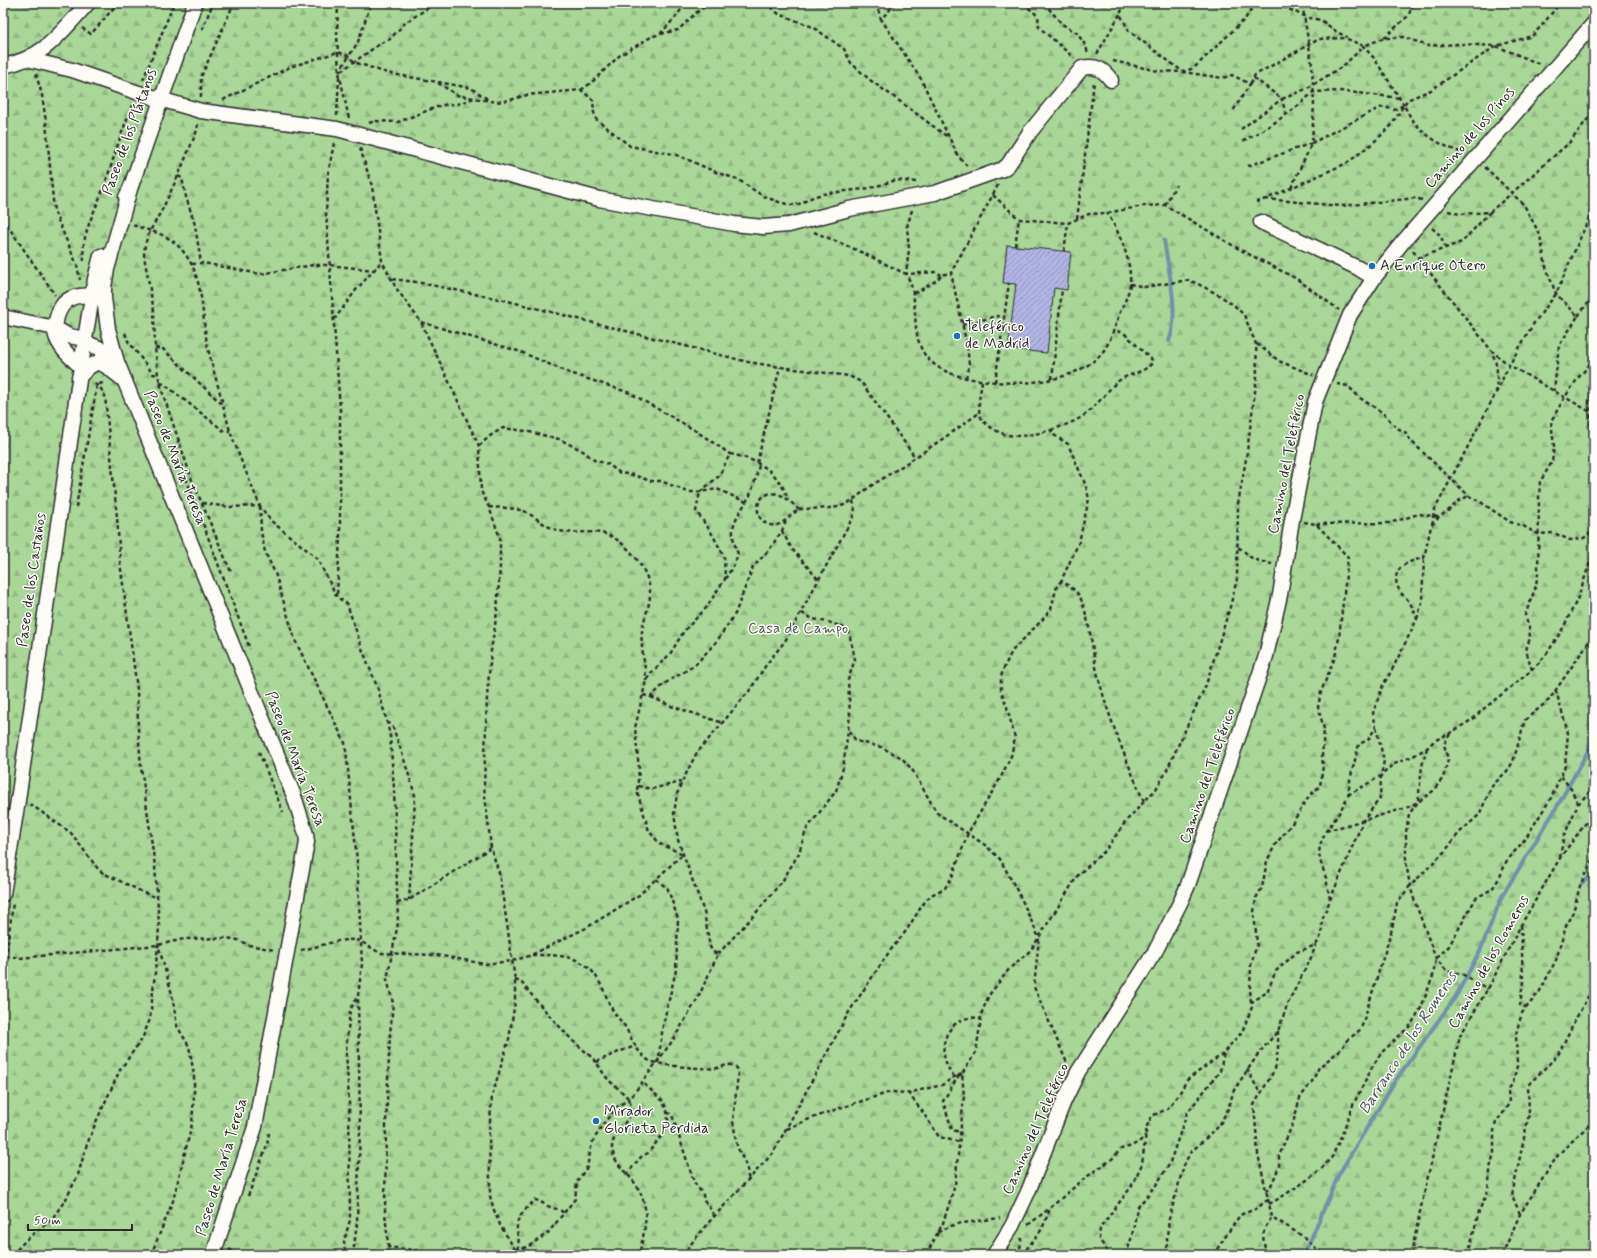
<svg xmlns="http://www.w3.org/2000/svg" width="1597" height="1258" font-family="Mynerve,sans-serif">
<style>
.forest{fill:url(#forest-firs);stroke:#6a8161}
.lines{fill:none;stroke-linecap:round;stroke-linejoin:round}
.stream{stroke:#6f93aa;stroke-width:4}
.building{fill:url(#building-hatch);stroke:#2b2b2b}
.minor-casing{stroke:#2b2b2b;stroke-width:17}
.path{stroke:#2b2b2b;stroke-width:2.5;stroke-dasharray:4 3;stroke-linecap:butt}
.minor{stroke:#fdfcf7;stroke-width:14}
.poi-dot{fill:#1f6fb2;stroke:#fdfcf7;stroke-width:1.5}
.labels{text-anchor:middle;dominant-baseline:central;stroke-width:3;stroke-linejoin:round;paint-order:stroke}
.street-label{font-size:15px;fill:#2b2b2b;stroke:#fdfcf7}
.poi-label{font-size:15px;fill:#2b2b2b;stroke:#fdfcf7;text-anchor:start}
.park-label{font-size:15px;fill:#505f4b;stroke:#fdfcf7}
.water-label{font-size:16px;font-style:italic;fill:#485660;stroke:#fdfcf7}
</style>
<defs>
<pattern id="forest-firs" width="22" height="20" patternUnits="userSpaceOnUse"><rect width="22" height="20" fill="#a8d797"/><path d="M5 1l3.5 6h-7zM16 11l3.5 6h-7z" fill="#91b982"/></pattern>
<pattern id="building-hatch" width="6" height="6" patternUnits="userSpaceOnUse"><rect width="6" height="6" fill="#b2b4e5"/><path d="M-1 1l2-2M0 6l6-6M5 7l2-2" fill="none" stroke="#9193ba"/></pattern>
</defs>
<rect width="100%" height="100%" fill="#fdfcf7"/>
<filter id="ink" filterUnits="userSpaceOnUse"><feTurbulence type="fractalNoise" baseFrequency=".025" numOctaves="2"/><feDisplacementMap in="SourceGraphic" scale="8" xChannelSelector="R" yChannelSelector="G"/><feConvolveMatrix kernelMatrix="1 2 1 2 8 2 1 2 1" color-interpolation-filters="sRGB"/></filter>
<g filter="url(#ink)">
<path class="forest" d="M3,3H1594V1255H3Z"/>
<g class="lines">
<path class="stream" d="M1164,240C1168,268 1180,315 1169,341
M1582,883L1594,874
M1304,1255L1339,1174L1395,1081L1456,996L1480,951L1502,896L1558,805L1594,740"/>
</g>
<path class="building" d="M1007,245L1071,252L1067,290L1054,288L1047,353L1008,349L1016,284L1003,283Z"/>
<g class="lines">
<defs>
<path id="minor" d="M27,59L72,70L139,93L201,111L337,129L599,199L734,224L763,227L789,225L849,209L935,193L1003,169L1008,165L1030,132L1082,68C1096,65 1103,69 1111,80
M3,66C45,58 61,32 88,3
M130,189L107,269L104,287V298L108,329L117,362L294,796L306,834L307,842L255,1127L213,1255
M126,197L130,189L195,3
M1261,222L1358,268L1374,278
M3,317L55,328L69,336L85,339
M84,342L99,348L117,362
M81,367C72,358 60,349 56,336C54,330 55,323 57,317C62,299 74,294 92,296
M79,377L89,367L98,362L106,366L124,380
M3,894L18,800L85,339L95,279L101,256
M994,1255L1012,1226L1028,1192L1064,1101L1078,1072L1156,950L1181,901L1188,885L1266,656L1280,595L1292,520L1315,402L1350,315L1374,278L1402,243L1594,23"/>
</defs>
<use href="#minor" class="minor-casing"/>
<path class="path" d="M338,3L337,35L339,72L349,119
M765,3L779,14L813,27L844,49L851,63L870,80L898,100L949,138
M876,3L881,19
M896,3L881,19L921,79L958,156L969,168
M1023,3L1038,16L1039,27L1074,58
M1044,3L1062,24L1077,33L1086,46L1088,54
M1125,3L1120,14L1129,31L1183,72L1194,68L1245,19L1256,3
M1277,3L1279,5L1309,18L1321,20L1337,32L1347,37
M82,28L91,34L118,3
M202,30L213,3
M661,34L678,30L697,12L710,3
M1384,38L1408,16L1414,3
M1362,45L1374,58L1404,105
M1097,54L1120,14
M1113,61L1158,71L1183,72L1223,78L1232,75L1250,84L1233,111
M341,71L381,43L390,39L406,22L436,3
M339,72L358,42L371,3
M36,74L42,95L46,122L54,211L77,265L80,280
M1254,78L1282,99L1306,89L1343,66L1364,46
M143,80L174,3
M438,83L457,95L474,98
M1250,84L1255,75L1319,39L1345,38L1364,46L1384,38L1405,37L1427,46L1459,44L1496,46L1540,64
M581,90L591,83L619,56L651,37L660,34L675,18L686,3
M201,97V77L234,3
M223,100L290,67L338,52L349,56L354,62L387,73L471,88L489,100
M337,116L339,77
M369,123L375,121L398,122L442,105L458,104L474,98L496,102L510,100L527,95L581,90L594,101L593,109L596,119L630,146L677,155L718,173L737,179L763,196L779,202L791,205L799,204L813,197L822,194L871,188L896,180L916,182
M198,124L196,133L178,176L163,208L150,231L145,244L144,256L154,311L155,348L158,375L163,394L192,480L231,572
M1241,129L1282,99L1286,115
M1243,141C1269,127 1293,112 1313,92L1340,91L1400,98
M334,143L328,174L326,212L340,409V536L337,596
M360,148L372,186L382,261L396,288L421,322L479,446L481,491L489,507L500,538V566L497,612L491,651L487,697L484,787L491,848L499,873L507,924L515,980V1002L509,1039L492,1096L489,1133L490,1182V1196L494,1210L500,1225L516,1251L511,1255
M1248,166L1312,143L1314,103L1312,64L1302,3
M1485,167L1524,205L1540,235L1546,267L1556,294L1578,316L1559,346L1554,391
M178,176L182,178L186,197L195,225L201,263
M1291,188L1312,143L1379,108L1385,107L1394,110L1404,105C1416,131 1436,144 1463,153
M993,195L1019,219L1068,223L1089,214L1107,213L1143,206L1165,205L1239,249L1297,279L1339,310
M1422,200L1416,198L1341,206L1266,199L1347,163L1374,142L1391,126L1407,100L1431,90L1496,46L1532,36L1543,24L1560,3
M1256,202L1266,199
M1165,205L1176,185
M912,210L907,227L909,249L906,274L937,272L941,275
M1448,211L1460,214L1490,212L1569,143L1594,111
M3,219L55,295
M1077,219L1094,82
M133,225C146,230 164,233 175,243C206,270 200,311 208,348C212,367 218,385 223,404
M1432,228L1440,235L1446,248
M814,232L859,251L906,274C922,299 907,337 929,360C945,375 967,379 988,381C1023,386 1076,382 1101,354C1111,342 1115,326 1120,312C1124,304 1129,293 1130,284C1132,261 1119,231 1107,213
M1015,246L1019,219
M1064,251L1068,223
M1413,251L1491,350L1509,365L1594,414
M1418,258L1462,242L1490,212
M84,261C80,234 96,211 104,186C114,159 121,131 133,105
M192,264L203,263L260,274L313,265H329L373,270
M392,279L416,282L504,300L748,362L780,367L849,376L861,382L915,457
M914,293L919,291L937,280L941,275L951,273
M1578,316L1594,295
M334,320L356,290L382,261
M421,322L521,352L567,372L630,393L696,431L730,454
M962,325L997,316L1005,317
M125,333L128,341L153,374L158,375
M1257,344L1279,361L1313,375
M155,348L163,349L223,405L230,431L241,460L260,506L271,521L317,558L337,597L347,604L363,651L378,689L387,722L390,736L394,788L398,923L387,979L393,1003L390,1034L386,1124L385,1212L389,1255
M966,378L969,364L967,345L951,273L998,185
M1052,379L1062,289
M982,381C981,390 977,405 980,414C981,420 985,423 989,426C1009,441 1028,436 1051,430L1054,435L1068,444L1086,486L1089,499L1079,542L1061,581C1070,586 1079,592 1082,602C1091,626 1092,652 1098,676C1109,720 1127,761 1144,802
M995,382L1009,283
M160,383L164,384L224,431H230
M1337,384L1348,386L1360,398L1383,413L1397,428L1405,432L1411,441L1469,496L1479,501L1510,522L1523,526L1538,534L1554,533L1570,540L1584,538L1594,530
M1594,387L1589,401L1594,466
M1496,393L1508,367L1534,323L1556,294L1588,220L1594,200
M1051,430C1075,422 1085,418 1102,398C1107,393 1111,387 1117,382C1128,373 1143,374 1152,363V360L1125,334L1115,330
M179,439L175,449L250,649
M479,446L490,436L503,428L525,431L559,439L583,451L594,460L608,464L620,473L633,475L651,481H661L688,492H700L717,489L746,502
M757,463L780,367
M202,503L228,507L260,506
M260,506L261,531L265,552L275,573L295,640L345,743L347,759L357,861L362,964L358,996L350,1010L346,1051L349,1101L350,1220L344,1241L345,1255
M76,507L97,385L105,382
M489,507C501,508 515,507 526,512C537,518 547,528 560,531C576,535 594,529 608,535C627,542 651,572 650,594C650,607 643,619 642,632C640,648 646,665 646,681
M799,510C791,502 780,490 768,494C753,499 755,523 771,525C784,527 789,514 799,510C802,508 808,509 811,509C822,508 834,509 844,505C855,500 864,490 874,484C910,461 945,438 979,413
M1316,524L1389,523L1419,514L1439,517
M1432,525L1434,511L1496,393C1497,379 1499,366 1492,353
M782,531L792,549L818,579
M1238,548C1244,549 1245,553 1249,556C1255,561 1265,562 1272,564
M1589,565L1594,559
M725,579L735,563L738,554C727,526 735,521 749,497C752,492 758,471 759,465
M1417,619L1422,602L1424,558
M3,632C6,678 6,724 3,770
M1532,670L1526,650L1530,638L1529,627L1525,615L1535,589L1538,574L1539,498L1540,482L1552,462L1554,446L1551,421L1565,397L1578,378L1594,360
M643,695L651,697L664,684L695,665L717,641L735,614L753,567L769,550L782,531L786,521
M651,697L671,706L723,723
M387,722L392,725L402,753L415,795L414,820L409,900
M849,731L856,741L881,747L902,758L913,771L937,813L985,845L1000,859L1021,898L1039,938L1034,987L1067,1063
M1427,748L1422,766L1418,802L1409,814L1406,832V862L1410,886L1415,902L1436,959L1447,971L1462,974L1488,989
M259,752L283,812
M1561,776L1571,789L1578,804
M638,786L651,789L681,782
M1348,795L1381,776L1384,761L1376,727
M30,804L71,833L98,869L103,873L147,894L156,897
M1326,831L1406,808L1418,802L1433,791L1443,778L1448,760L1444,744L1450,734
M1560,857L1564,836L1578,804L1594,787
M1330,900L1363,821L1380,798L1381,776L1392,765L1415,755L1427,748L1434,741L1450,733L1473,719L1481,711L1532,670L1546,655L1562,630L1577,600L1594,551
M397,903L409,900L491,848
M1521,925L1523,981L1520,1005L1527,1008
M301,950C317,948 343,936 359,941C367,944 373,950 381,953L437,955L485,964L512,961L529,956L586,928L639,895L656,879
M718,954L755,914L783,880L799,853L806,830L836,791L843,768L850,715L848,680L855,659L850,637L848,631L844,628L832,623L813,619L800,612
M532,955C560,955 585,954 600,983C605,992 608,1002 613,1011C617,1017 622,1022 626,1028C632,1040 637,1052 648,1060C654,1065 708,1070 717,1068C722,1067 727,1064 732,1065C734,1065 735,1067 737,1068L738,1074L733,1121L737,1146L747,1168L748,1177L750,1178
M6,956L19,958L158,945L184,939L227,938L238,940L249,945L274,950
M3,978L13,903
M515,980L521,982C537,1002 555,1022 573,1041C581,1048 589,1054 596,1062C600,1067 603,1074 608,1079C613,1085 626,1094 629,1100C639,1120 606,1133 613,1153C616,1165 627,1173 634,1182C652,1207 645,1228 639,1255
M1251,1002L1250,988L1251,965L1257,944L1254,912L1256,898L1262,888L1267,861L1275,845L1293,822L1310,795L1320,786L1323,766L1322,756L1324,729L1318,707L1321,692L1335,657L1339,638L1348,557L1316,524L1304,522
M1278,1031V1049L1275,1069L1254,1105L1258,1154L1272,1217L1304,1237L1323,1255
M596,1062L621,1051L636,1046
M658,1063L663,1025L676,970L678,919L668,889L656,879L683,854L660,844L649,831L637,791L639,769L635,728L646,681L650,674L670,654L684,631L706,608L725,579L724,556L711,532L696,511L700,492L719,476L730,454C757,459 780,472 788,500
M1247,1069L1260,1093
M959,1075L943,1101L952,1130L960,1132
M954,1077C947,1068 942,1056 944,1044C946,1027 964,1013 981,1019
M908,1093L922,1111L939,1137L959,1142
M667,1112L672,1115L694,1182L703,1195L704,1201L708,1205L714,1216
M787,1129L807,1120L843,1107L891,1092L908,1093L942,1085L954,1077L962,1074
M626,1175L641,1157L648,1153L667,1129L668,1120L667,1111L663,1101L643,1083
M1266,1191L1270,1188L1279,1167V1156L1293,1123L1300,1098L1313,1080L1319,1067L1338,1052L1349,1039L1361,1029L1392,929L1397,903L1410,886L1446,850L1459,833L1479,815L1492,786L1507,771L1513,762L1525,720L1549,700L1594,634
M248,1196L267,1145L269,1133
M1269,1204L1280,1198L1310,1178L1323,1167L1332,1157L1341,1137L1353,1105L1371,1069L1381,1053L1411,1025L1421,1008L1433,976L1436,959L1449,946L1476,898L1492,889L1500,877L1506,862L1525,839L1551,798L1565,766L1568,733L1556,691
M1520,1214L1512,1195L1529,1114L1528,1085L1558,1055L1576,1018L1594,986
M1028,1225L1050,1208L1085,1178L1112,1159L1121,1149L1129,1147L1139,1142L1146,1135
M938,1232L956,1224L1000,1218
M229,1249L238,1255
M517,1250C521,1236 516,1237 517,1226C517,1216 529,1206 535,1200C541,1201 543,1204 548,1206C553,1209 559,1208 564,1213
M516,1251L529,1246L548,1233L575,1199L577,1182L587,1167L592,1143L603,1124L619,1105L629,1100L673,1040L698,998L718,954L713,952L710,947L704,912L678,840L674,814L677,794L682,782L696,754L750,690L766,665L785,641L853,517C855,510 856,507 852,500
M517,1251L522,1255
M12,1255L26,1240L52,1219L66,1199L78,1175L86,1147L96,1122L120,1070L142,1039L150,1019L158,945L159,924L155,866L141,767L138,728L137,689L120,562L117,517L105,396L100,387L91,382
M151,1255L173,1201L192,1124L194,1095V1075L189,1046L177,1026L172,994L159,948
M353,1255L357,1222L360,1130L358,996
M385,1255L388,1247L455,1255
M682,1255L709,1222L773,1153L849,1012L889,952L906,931L923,904L931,895L945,888L952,877L968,833L1001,777L1011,756L1015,738L1007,707L1001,690V677L1003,670L1012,651L1043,619L1051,609L1057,586L1061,581
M926,1255L943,1223L955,1185L964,1096L962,1074L976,1052L982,1012L989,995L1010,968L1031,950L1078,875L1105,851L1126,821L1156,789L1165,774L1206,685L1230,607L1237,579L1238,504L1246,459L1257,376L1256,344L1244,315L1235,306L1219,295L1202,286L1189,280L1145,287L1130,284
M1018,1255L1021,1244V1238
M1022,1255L1042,1229L1050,1209
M1113,1255L1107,1251L1099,1239L1100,1228L1131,1187L1142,1164L1147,1126L1152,1116L1167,1109L1179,1094L1187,1080L1224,1053
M1126,1255L1132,1236L1137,1208L1156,1185L1169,1165L1187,1113L1220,1071L1224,1052L1242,1032L1252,1007V1002L1267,992L1276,971L1297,952L1316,945L1322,934V920L1330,900L1326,878L1321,863L1319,854L1320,845L1326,831L1338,815L1348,796L1350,780L1359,744L1368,740L1376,727L1373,713L1383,685L1392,670L1417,619C1415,613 1413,607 1409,602C1407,598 1403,596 1401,593C1387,571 1405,561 1424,558L1431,526L1439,517L1449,510L1460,500L1469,496
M1167,1255V1236L1169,1219L1184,1165L1190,1153L1219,1126L1228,1109L1234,1090L1259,1053L1278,1031L1288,1003L1310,960L1316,945
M1213,1255L1240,1215L1258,1208L1264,1202L1268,1200
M1266,1255C1263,1235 1260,1234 1272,1217
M1411,1255L1421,1207L1460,1036L1490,985L1521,925L1560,858L1594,812
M1468,1255L1479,1211L1488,1190L1491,1163L1494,1154V1131L1496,1122L1504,1112L1509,1103L1508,1090L1513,1083L1517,1066L1516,1034L1519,1023L1522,1013L1540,991L1556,960L1567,923L1573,912L1580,886L1594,856
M1502,1255L1520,1214L1558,1155L1594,1120"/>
<use href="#minor" class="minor"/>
</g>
</g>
<g class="poi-dot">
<circle cx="1372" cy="266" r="4"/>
<circle cx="957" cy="336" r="4"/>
<circle cx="596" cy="1121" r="4"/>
</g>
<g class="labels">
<g class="street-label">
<text transform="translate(130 132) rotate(-70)">Paseo de los Plátanos</text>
<text transform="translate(1470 138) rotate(-49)">Camino de los Pinos</text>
<text transform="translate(175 458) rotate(68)">Paseo de María Teresa</text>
<text transform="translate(1287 464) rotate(-79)">Camino del Teleférico</text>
<text transform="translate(32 580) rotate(-82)">Paseo de los Castaños</text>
<text transform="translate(295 759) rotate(69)">Paseo de María Teresa</text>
<text transform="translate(1208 776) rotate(-71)">Camino del Teleférico</text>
<text transform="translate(1489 962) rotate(-61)">Camino de los Romeros</text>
<text transform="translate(1036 1129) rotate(-66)">Camino del Teleférico</text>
<text transform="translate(222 1167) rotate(-73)">Paseo de María Teresa</text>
</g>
<g class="poi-label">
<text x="1380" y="266">A Enrique Otero</text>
<text x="965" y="327">Teleférico<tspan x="965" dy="17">de Madrid</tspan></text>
<text x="604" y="1112">Mirador<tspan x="604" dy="17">Glorieta Perdida</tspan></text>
</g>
<g class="park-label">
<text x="798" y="629">Casa de Campo</text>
</g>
<g class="water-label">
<text transform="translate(1408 1043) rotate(-57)">Barranco de los Romeros</text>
</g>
</g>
<rect width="1597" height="1258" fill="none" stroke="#fdfcf7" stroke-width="16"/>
<rect x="8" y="8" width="1581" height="1242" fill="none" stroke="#2b2b2b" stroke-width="1.5" filter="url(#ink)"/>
<path d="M28 1224v6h104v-6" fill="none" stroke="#2b2b2b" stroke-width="2"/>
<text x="34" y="1224" font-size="12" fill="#2b2b2b" stroke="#fdfcf7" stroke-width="3" paint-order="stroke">50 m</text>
</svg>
